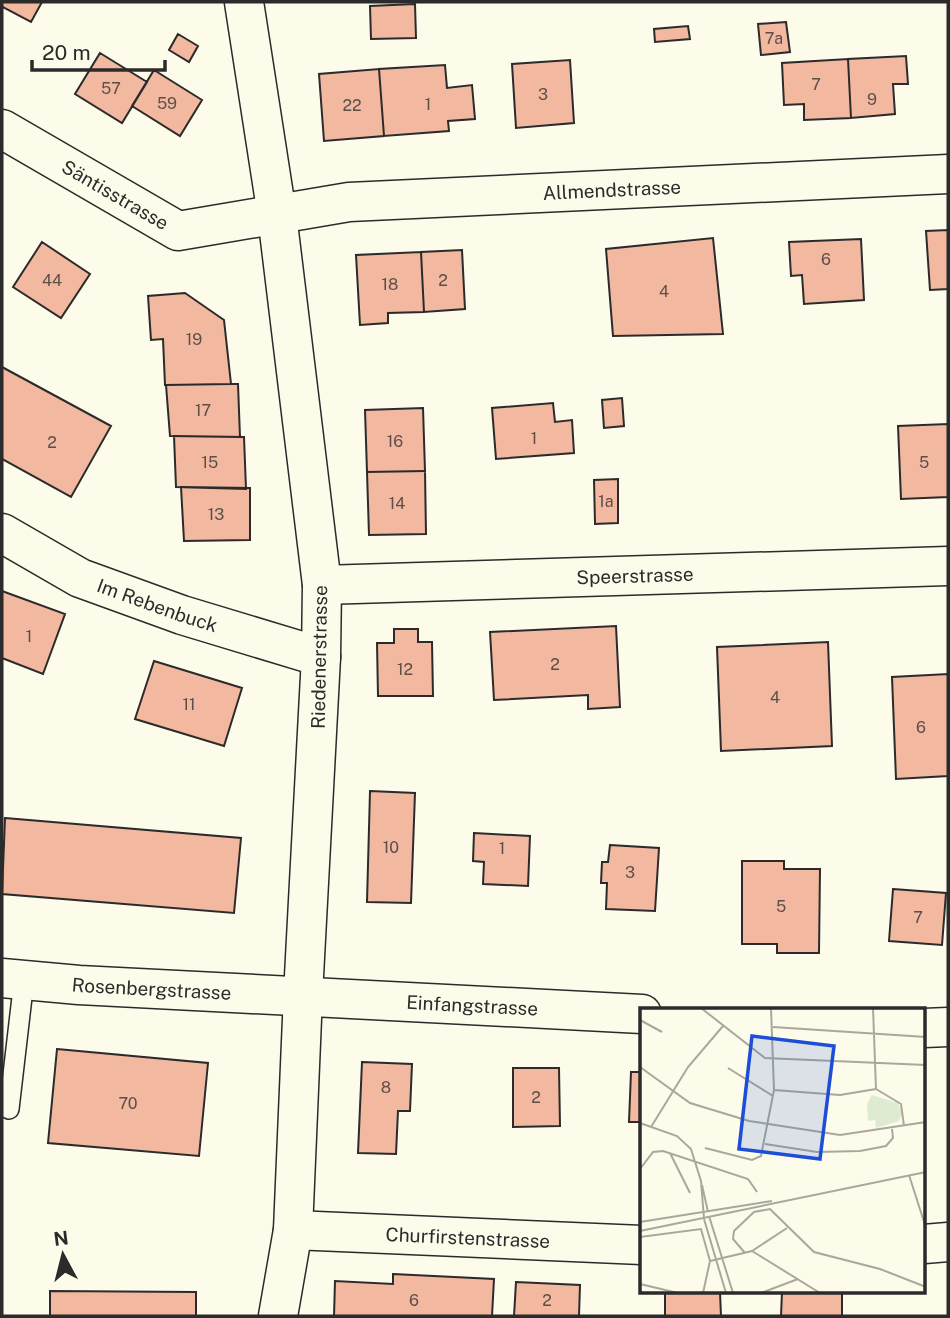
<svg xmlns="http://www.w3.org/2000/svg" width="950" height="1318" font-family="'Public Sans',sans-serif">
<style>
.building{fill:#f2b8a0;stroke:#2b2b2b;stroke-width:2}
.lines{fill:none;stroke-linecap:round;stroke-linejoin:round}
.lane-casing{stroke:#2b2b2b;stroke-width:22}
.street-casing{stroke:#2b2b2b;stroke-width:41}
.lane{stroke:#fdfbea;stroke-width:19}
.street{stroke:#fdfbea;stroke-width:38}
.labels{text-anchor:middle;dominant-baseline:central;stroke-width:5;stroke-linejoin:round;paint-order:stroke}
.number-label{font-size:16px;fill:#5d4e48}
.street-label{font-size:19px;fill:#2b2b2b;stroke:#fdfbea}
.inset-road{fill:none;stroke:#a9a89e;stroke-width:2}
.view{fill:#1d4ed8;fill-opacity:0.15;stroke:#1d4ed8;stroke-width:3.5}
.inset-edge{fill:none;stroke:#2b2b2b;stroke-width:3.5}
</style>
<rect width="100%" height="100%" fill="#fdfbea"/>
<path class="building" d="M2,2H42L31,22L3,7L2,9Z
M415,4L416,38L371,39L370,6Z
M786,22L790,52L761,55L758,24Z
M688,26L690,39L655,42L654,29Z
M178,34L198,46L189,62L169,50Z
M100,53L147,82L122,123L75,94Z
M906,56L908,84H893L895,114L851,118L848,59Z
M848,59L851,118L804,120V104L784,105L782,63Z
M570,60L574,123L516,128L512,64Z
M445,65L447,88L472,85L475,119L448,121L449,131L384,136L379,69Z
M379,69L384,136L324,141L319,74Z
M154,70L202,100L180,136L132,106Z
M948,230V289L930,290L926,231Z
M713,238L723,334L613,336L606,249Z
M861,239L864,300L804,304L802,275L791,276L789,242Z
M42,242L90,274L61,318L13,287Z
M462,250L465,309L424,312L421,252Z
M421,252L424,312L388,313V323L360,325L356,255Z
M185,293L224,320L231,384L165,385L163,339L151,340L148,296Z
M2,367L111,426L71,497L2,459Z
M231,384H238L240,437L170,436L166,385Z
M622,398L624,426L604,428L602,400Z
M553,403L555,422L572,420L574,453L496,459L492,408Z
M423,408L425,471L367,472L365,410Z
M948,424V497L901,499L898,426Z
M174,436L244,437L246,489L176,487Z
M425,471L426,534L369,535L367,472Z
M618,479V523L595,524L594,480Z
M181,487L250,488V540L184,541Z
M2,591L65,614L43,674L2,658Z
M616,626L620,707L588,709V695L494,700L490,632Z
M394,629H418V642H432L433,696H378L377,643H394Z
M828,642L832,746L721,751L717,647Z
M154,661L242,688L224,746L135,719Z
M948,674V776L896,779L892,677Z
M370,791L415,793L411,903L367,902Z
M5,818L241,838L234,913L2,894Z
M474,833L530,836L528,886L483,884L484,862L473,861Z
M610,845L659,848L655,911L606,909L607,883H601L602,862H608Z
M742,861H784V869H820L819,953H777V944H742Z
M893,889L946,893L942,945L889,941Z
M57,1049L208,1063L199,1156L48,1143Z
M362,1062L412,1064L410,1111H398L396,1154L358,1153Z
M513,1068H559L560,1126L513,1127Z
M631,1072H642V1122H629Z
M393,1274L494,1279L492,1316H334L335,1281L393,1284Z
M516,1282L580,1285L579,1316H514Z
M50,1291L196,1292V1316H50Z
M665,1292H720L721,1316H665Z
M782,1292H842V1316H781Z"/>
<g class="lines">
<defs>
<path id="lane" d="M9,1109L24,980"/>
<g id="street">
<path d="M244,2L277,215L322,585L321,657L303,995L293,1230L278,1316"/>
<path id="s1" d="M2,129L178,231L349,202L948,174"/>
<path id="s2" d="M2,533L80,578L182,615L321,657"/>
<path id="s3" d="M322,585L948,566"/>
<path id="s4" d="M2,978L79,985L642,1014"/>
<path d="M924,1028L948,1027"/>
<path id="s5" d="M293,1230L642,1245"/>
<path d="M924,1244L948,1242"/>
</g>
</defs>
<use href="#lane" class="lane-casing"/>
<use href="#street" class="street-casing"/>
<use href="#lane" class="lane"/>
<use href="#street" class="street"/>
</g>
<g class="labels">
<g class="number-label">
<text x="774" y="38">7a</text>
<text x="816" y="84">7</text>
<text x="111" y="88">57</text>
<text x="543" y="94">3</text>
<text x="872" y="99">9</text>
<text x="167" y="103">59</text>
<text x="428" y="104">1</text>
<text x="352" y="105">22</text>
<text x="826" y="259">6</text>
<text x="52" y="280">44</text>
<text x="443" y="280">2</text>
<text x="390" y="284">18</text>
<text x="664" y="291">4</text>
<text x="194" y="339">19</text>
<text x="203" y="410">17</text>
<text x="534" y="438">1</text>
<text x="395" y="441">16</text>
<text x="52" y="442">2</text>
<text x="210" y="462">15</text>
<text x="924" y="462">5</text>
<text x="606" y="501">1a</text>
<text x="397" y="503">14</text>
<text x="216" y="514">13</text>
<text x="29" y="636">1</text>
<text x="555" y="664">2</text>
<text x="405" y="669">12</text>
<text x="775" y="697">4</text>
<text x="189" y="704">11</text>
<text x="921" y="727">6</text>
<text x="391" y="847">10</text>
<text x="502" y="848">1</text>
<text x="630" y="872">3</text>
<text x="781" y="906">5</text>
<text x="918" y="917">7</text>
<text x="386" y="1087">8</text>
<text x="536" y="1097">2</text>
<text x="128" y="1103">70</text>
<text x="414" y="1300">6</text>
<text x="547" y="1300">2</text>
</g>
<g class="street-label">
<text stroke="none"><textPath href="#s1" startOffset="640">Allmendstrasse</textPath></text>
<text stroke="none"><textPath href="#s1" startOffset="131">Säntisstrasse</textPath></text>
<text stroke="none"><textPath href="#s3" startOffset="313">Speerstrasse</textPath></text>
<text stroke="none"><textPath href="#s2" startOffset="172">Im Rebenbuck</textPath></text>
<text transform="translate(319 657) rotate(-89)">Riedenerstrasse</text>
<text stroke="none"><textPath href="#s4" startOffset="150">Rosenbergstrasse</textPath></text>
<text stroke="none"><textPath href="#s4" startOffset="471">Einfangstrasse</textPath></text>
<text stroke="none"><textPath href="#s5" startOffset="175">Churfirstenstrasse</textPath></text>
</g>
</g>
<g transform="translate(640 1008)">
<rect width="285" height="285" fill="#fdfbea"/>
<path d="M232,87L258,95L262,106L259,113L236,120L235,112L228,113L227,96Z" fill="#deebd1"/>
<path class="inset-road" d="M61,0L125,50L286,57M233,0L236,81M0,12L22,24M133,19L286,29M0,59L50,95L109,113L200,127L286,114M88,60L133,88M236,81L261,96L264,118M134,82L200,87L236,81M0,115L37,128L51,141L61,173L64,211M11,119L48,59L83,18M125,136L177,144L220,143L246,138L253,130L252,121M65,140L112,152L121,148L134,82L131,0M30,145L50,185M0,161L13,144L23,143L108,171L117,184M269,167L286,220M62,177L68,204M69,208L93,285M64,211L86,285M0,214L132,193M0,223L286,164M0,229L61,221L70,253L63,285M112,243L180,285M105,245L93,231L94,223L114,204L130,201L174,244L240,261L286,279M70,253L112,243L147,220M0,276L38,285M121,285L158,271"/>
<path class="view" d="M112,28L194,38L180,151L99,141Z"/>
<rect width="285" height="285" class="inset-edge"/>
</g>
<rect width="950" height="1318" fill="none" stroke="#2b2b2b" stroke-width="7"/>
<g transform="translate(63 1255) rotate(353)" stroke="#fdfbea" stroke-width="5" paint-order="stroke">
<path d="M0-5L12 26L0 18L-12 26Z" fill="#2b2b2b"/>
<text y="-10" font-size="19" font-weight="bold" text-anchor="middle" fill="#2b2b2b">N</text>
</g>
<path d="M32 60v10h133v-10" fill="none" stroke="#2b2b2b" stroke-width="3.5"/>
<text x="42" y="60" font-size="21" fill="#2b2b2b" stroke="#fdfbea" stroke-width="5" paint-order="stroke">20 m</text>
</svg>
